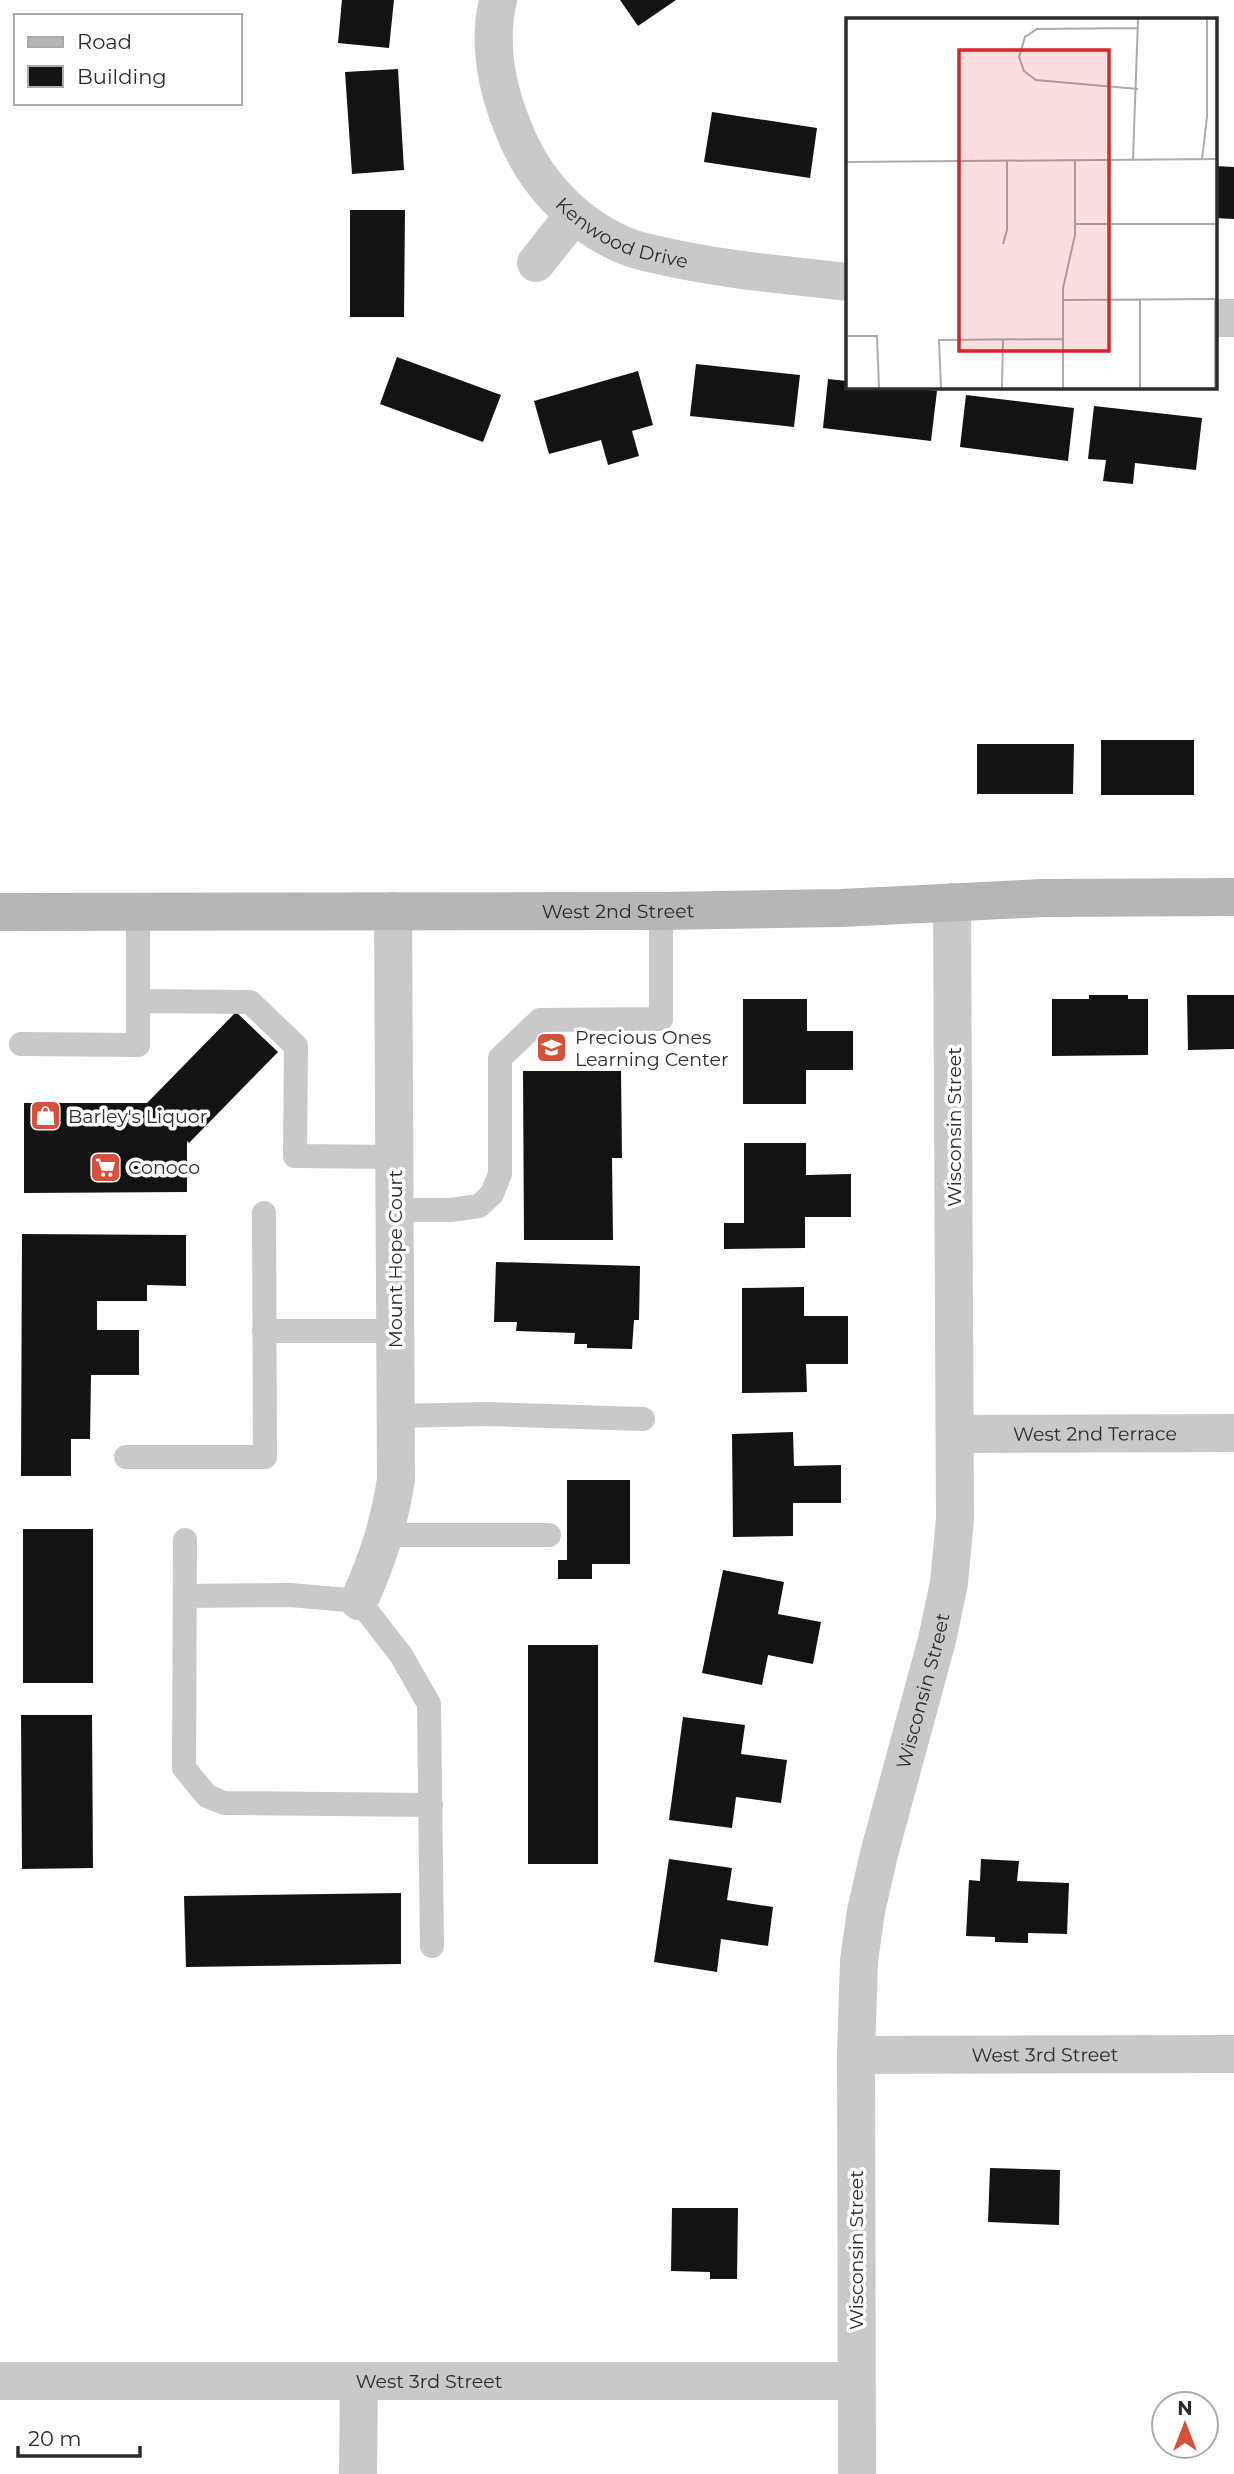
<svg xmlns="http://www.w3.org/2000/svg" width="1234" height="2474" font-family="Montserrat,sans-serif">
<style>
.building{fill:#131313}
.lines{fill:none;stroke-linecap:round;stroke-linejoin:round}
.lane{stroke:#c9c9c9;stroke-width:24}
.street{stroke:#c9c9c9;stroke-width:38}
.secondary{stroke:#b6b6b6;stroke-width:38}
.labels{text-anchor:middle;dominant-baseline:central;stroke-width:7;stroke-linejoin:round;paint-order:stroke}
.street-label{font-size:19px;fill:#2c2c2c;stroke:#fff}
.poi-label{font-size:19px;fill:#2c2c2c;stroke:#fff;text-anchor:start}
.inset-road{fill:none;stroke:#ababab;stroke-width:2}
.view{fill:#d62828;fill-opacity:0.15;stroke:#d62828;stroke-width:3.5}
.inset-edge{fill:none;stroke:#2c2c2c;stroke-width:3.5}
</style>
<rect width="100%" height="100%" fill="#fff"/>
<path class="building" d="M342,0H394L389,48L338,43Z
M620,0H676L638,26Z
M398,69L404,170L352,174L345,72Z
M712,112L817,128L810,178L704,162Z
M1215,166L1234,167V219L1215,218Z
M350,210H405L404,317H350Z
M397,357L501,395L483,442L380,404Z
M696,364L800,375L794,427L690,416Z
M638,371L653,425L632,431L639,456L608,465L601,440L549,454L534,401Z
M828,379L847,381V387H901L937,391L931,441L823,428Z
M966,395L1074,408L1068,461L960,447Z
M1094,406L1202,418L1196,470L1135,463L1133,484L1103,481L1106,460L1088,459Z
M1101,740H1194V795H1101Z
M977,744H1074L1073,794H977Z
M1089,995H1128V999H1148V1055L1052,1056V999H1089Z
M1187,995H1234V1049L1188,1050Z
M743,999H807V1031H853V1070H806V1104H743Z
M236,1012L278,1052L189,1143L187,1141V1192L24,1193V1103H147Z
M523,1071H621L622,1158H612L613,1240H524Z
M744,1143H806V1175L851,1174V1217H805V1248L724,1249V1223H744Z
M22,1234L186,1235V1286L147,1285V1301H97V1330H139V1375H91L90,1439H71V1476H21Z
M496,1262L640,1266L639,1320H634L632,1349L587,1348V1344H574L575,1333L516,1331L517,1322H494Z
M804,1287V1316H848V1364H806L807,1392L742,1393V1288Z
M793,1432L794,1466L841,1465V1503H793V1536L733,1537L732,1434Z
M567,1480H630V1564H592V1579H558V1560H567Z
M23,1529H93V1683H23Z
M723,1570L784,1582L778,1614L821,1622L813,1664L768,1655L762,1685L702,1673Z
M528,1645H598V1864H528Z
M21,1715H92L93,1868L22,1869Z
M683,1717L745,1725L741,1754L787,1760L781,1803L736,1797L732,1828L669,1820Z
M669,1859L732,1868L727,1900L773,1907L768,1946L721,1939L717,1972L654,1962Z
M981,1859L1019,1861L1017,1881L1069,1883L1067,1934L1028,1933V1943L995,1942V1937L966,1936L969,1880L980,1881Z
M401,1893V1964L186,1967L184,1896Z
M990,2168L1060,2170L1059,2225L988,2222Z
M672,2208H738L737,2279H710V2272L671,2271Z"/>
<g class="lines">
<path class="lane" d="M138,1001L250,1002L296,1046L295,1156L394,1157
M21,1044L138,1045V912
M395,1210H450L479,1206L492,1194L500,1174V1058L540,1020L661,1019V911
M264,1331H395
M395,1416L487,1414L643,1419
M126,1457H265L264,1213
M385,1535H549
M185,1540L184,1768L207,1796L224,1803L431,1805
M185,1596L290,1595L359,1601L401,1655L429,1704L432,1946"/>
<g class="street">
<path id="s1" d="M498,0C488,43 496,85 512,125C532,180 575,227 631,248C642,252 655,254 667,257C726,270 787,275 847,282"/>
<path d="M536,263L574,215"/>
<path d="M1215,318H1234"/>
<path id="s2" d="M955,1434L1234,1433"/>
<path d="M359,1601C378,1558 389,1525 396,1479L393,911"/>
<path id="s3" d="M856,2055L1234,2054"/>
<path id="s4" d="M0,2381H856"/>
<path d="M358,2474L359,2381"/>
<path id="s5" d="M857,2474L856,2055L859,1961L866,1911L879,1854L937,1640L949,1583L955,1519L952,902"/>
</g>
<path class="secondary" id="s6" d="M0,912L661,911L841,908L1044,898L1234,897"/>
</g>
<defs>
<symbol id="school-square" viewBox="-11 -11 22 22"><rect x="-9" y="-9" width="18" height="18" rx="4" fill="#d6503b" stroke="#fff"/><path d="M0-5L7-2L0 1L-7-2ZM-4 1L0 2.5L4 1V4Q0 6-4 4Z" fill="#fff"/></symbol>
<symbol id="shop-square" viewBox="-11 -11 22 22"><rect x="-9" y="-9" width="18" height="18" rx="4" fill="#d6503b" stroke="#fff"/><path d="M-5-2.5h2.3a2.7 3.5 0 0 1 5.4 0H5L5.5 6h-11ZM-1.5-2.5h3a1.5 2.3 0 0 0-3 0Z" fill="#fff"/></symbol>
<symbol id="supermarket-square" viewBox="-11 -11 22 22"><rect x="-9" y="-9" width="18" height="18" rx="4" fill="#d6503b" stroke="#fff"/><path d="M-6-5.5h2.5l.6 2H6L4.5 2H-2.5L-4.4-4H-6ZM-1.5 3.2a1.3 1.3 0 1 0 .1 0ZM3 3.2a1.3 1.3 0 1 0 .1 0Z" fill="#fff"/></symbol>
</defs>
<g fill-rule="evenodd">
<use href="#school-square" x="534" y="1030" width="35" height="35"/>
<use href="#shop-square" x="28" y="1098" width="35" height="35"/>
<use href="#supermarket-square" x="88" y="1150" width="35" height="35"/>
</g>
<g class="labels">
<g class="street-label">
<text stroke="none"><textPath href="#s1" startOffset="290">Kenwood Drive</textPath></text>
<text stroke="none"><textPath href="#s6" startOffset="618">West 2nd Street</textPath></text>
<text transform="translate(954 1127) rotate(-90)">Wisconsin Street</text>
<text transform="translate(395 1259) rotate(-90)">Mount Hope Court</text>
<text stroke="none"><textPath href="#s2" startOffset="140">West 2nd Terrace</textPath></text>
<text stroke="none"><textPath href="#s5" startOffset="791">Wisconsin Street</textPath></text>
<text stroke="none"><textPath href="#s3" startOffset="189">West 3rd Street</textPath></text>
<text transform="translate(856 2250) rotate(-90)">Wisconsin Street</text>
<text stroke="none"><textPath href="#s4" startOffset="429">West 3rd Street</textPath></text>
</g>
<g class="poi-label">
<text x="575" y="1037">Precious Ones<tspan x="575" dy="22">Learning Center</tspan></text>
<text x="68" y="1116">Barley's Liquor</text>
<text x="128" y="1167">Conoco</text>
</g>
</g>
<g transform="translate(846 18)">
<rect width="371" height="371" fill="#fff"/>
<path class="inset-road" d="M292,10L191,11L179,19L173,39L178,53L190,62L292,71M287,141L292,1M356,141L361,99V1M0,144L371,141M229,206H371M157,226L161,212V143M369,281V370M217,282L371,281M294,282V370M0,318H31L33,370M95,370L93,322L217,321M156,370L157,321M217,370V270L229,217V142"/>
<path class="view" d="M113,32H263V333H113Z"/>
<rect width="371" height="371" class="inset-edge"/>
</g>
<rect x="14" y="14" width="228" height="91" fill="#ffffff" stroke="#ababab" stroke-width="2"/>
<rect x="28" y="37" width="35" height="10" fill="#b6b6b6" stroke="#ababab" stroke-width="2"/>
<text x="77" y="49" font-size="21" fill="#2c2c2c">Road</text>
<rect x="28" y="66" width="35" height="21" fill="#131313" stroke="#ababab" stroke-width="2"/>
<text x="77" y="84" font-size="21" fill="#2c2c2c">Building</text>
<g transform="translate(1185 2425)"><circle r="33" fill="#ffffff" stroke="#ababab" stroke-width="2"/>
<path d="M0-5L12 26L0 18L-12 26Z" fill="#d6503b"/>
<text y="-10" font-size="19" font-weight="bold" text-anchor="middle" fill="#2c2c2c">N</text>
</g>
<path d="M18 2446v10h122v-10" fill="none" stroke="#2c2c2c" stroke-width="3.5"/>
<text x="28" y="2446" font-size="21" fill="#2c2c2c" stroke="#ffffff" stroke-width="5" paint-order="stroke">20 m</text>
</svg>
